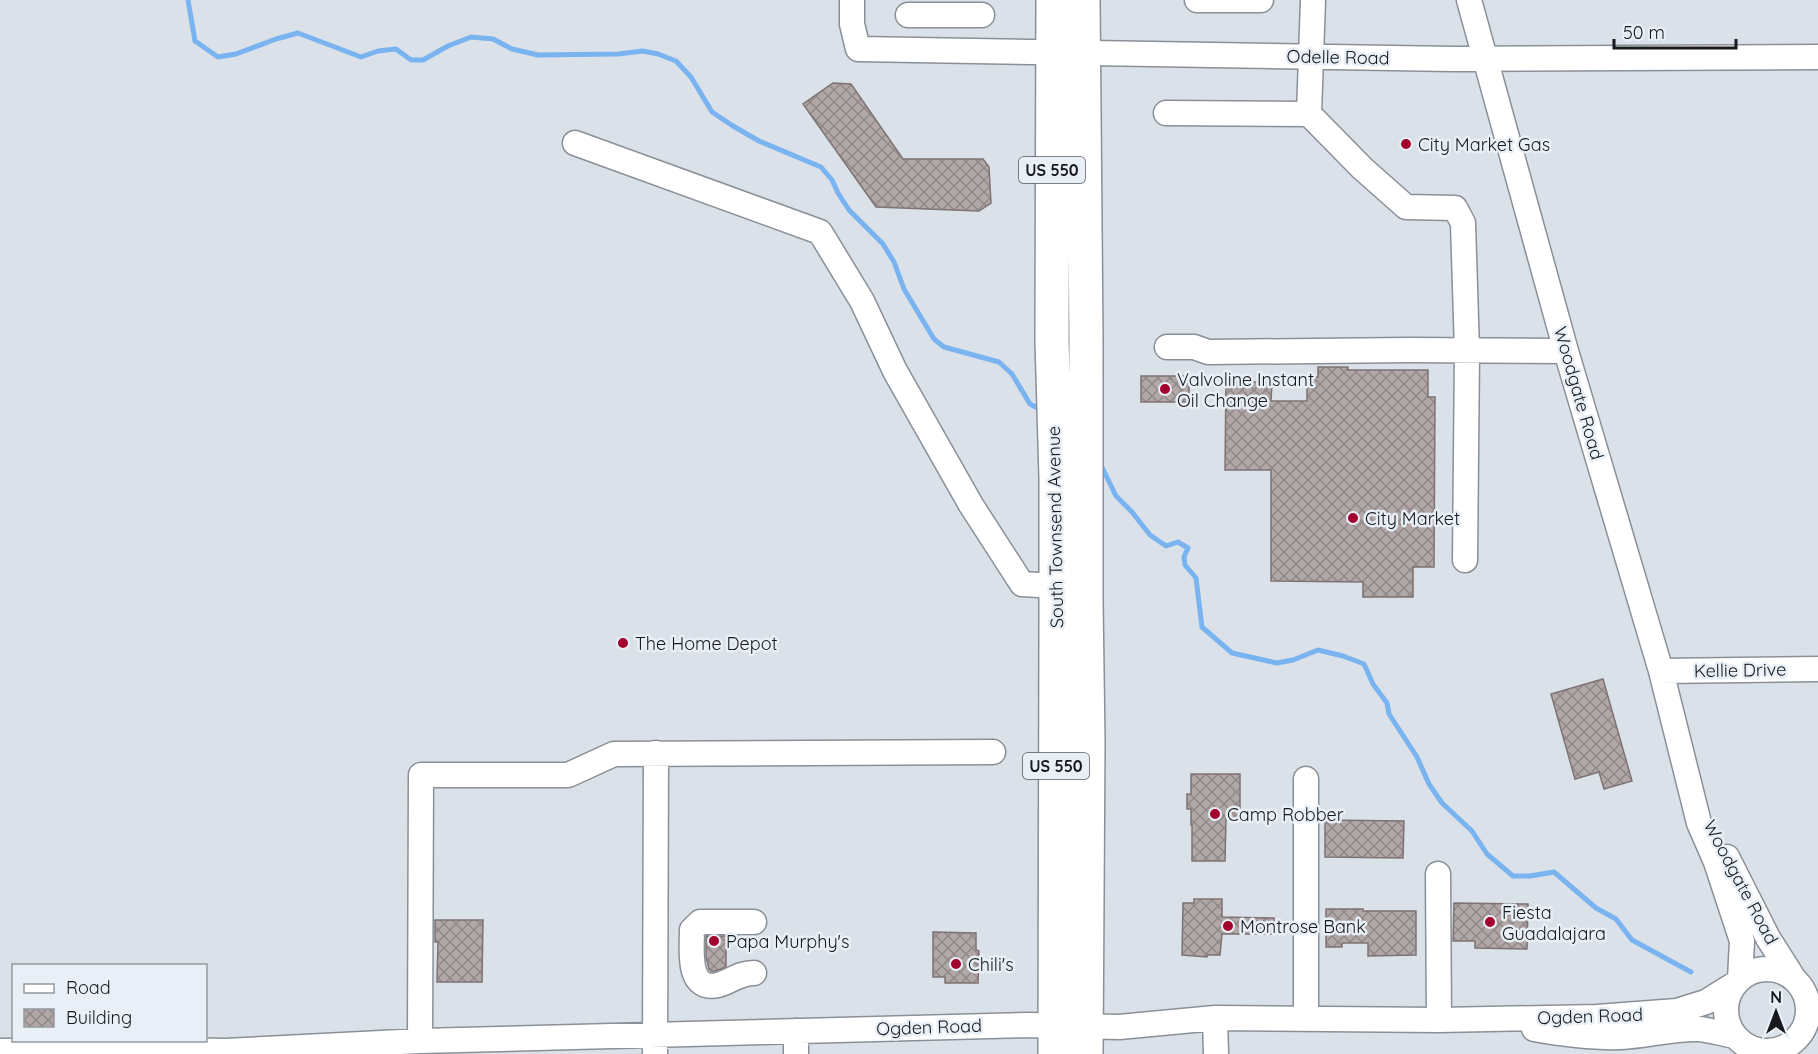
<svg xmlns="http://www.w3.org/2000/svg" width="1818" height="1054" font-family="Quicksand,sans-serif">
<style>
.lines{fill:none;stroke-linecap:round;stroke-linejoin:round}
.stream{stroke:#79b3f0;stroke-width:5}
.building{fill:url(#building-cross-hatch);stroke:#7d7373;stroke-width:1.5}
.minor-casing{stroke:#8a9097;stroke-width:27}
.highway-casing{stroke:#8a9097;stroke-width:36}
.minor{stroke:#fff;stroke-width:24}
.highway{stroke:#fff;stroke-width:33}
.poi-dot{fill:#a2012d;stroke:#e8eff6;stroke-width:2}
.labels{text-anchor:middle;dominant-baseline:central;stroke-width:5;stroke-linejoin:round;paint-order:stroke}
.shield{fill:#e8eff6;stroke:#56595d;stroke-width:1.5}
.shield-label{font-size:16px;font-weight:bold;fill:#17191c}
.street-label{font-size:18px;fill:#17191c;stroke:#e8eff6}
.poi-label{font-size:18px;fill:#17191c;stroke:#e8eff6;text-anchor:start}
</style>
<defs>
<pattern id="building-cross-hatch" width="8" height="8" patternUnits="userSpaceOnUse" patternTransform="scale(1.5)"><rect width="8" height="8" fill="#b2a7a7"/><path d="M0 0l8 8M0 8l8-8" fill="none" stroke="#908787"/></pattern>
</defs>
<rect width="100%" height="100%" fill="#dbe1e9"/>
<g class="lines">
<path class="stream" d="M188,0L195,41L218,57L236,54L276,39L298,33L361,57L378,51L396,49L411,60H423L448,46L471,37L493,39L512,49L538,55L618,54L643,51L658,54L676,61L691,77L712,112L733,126L759,141L821,167L832,180L838,193L849,210L883,244L894,262L904,289L934,339L944,347L999,362L1012,374L1030,404L1043,411
M1100,463L1116,496L1132,512L1150,535L1166,546L1178,542L1188,548L1184,557L1185,565L1196,578L1202,627L1232,653L1277,663L1293,660L1318,650L1343,656L1364,664L1373,684L1387,703L1389,714L1417,757L1429,784L1442,803L1472,831L1487,854L1513,876H1530L1554,872L1596,908L1616,919L1632,940L1691,972"/>
</g>
<path class="building" d="M833,83L851,84L903,159H983L989,167L991,203L979,211L876,207L803,104Z
M1318,367H1348V370H1428V397H1435L1434,567H1413V597H1363V582L1271,581V470H1225L1226,382H1272L1271,401H1307V377H1318Z
M1141,376H1189V402H1141Z
M1603,679L1632,781L1604,789L1599,772L1575,779L1551,694Z
M1191,774H1240V819H1226L1225,861H1192V825H1191V809H1187V794H1191Z
M1325,820L1404,821L1403,858L1325,857Z
M1194,899H1222V917L1274,918V934H1222L1220,955H1207V957L1182,955L1183,903H1194Z
M1454,903L1528,904L1527,949L1475,948V941H1453Z
M1326,909H1363V911H1416V955L1368,956V943H1342V947H1326Z
M435,920H483L482,982H437L438,942H435Z
M933,932L976,933V950L979,951L978,983H945V977H933Z
M706,936H726V967L715,971H711L709,969L706,957Z"/>
<g class="lines">
<defs>
<path id="minor" d="M852,0V24L858,49L1452,59L1818,57
M1197,0H1261
M1469,0L1566,351L1661,671L1699,823L1716,862L1742,941L1740,979
M908,15H982
M1166,113L1309,114L1362,168L1406,207L1455,208L1463,223L1467,351L1465,560
M1309,114L1313,0
M575,143L820,232L862,301L895,371L971,505L1022,584L1056,586
M1167,347H1194L1208,352L1408,350L1566,351
M1661,671L1818,669
M1306,779V1019
M1727,857L1768,938L1794,979
M1438,874L1439,1020
M754,922H700L692,930C692,949 686,992 718,985C732,981 739,973 754,973
M1726 1010a41 41 0 1 1 82 0a41 41 0 1 1-82 0Z
M1215,1018L1216,1054
M1534,1029C1562,1034 1591,1038 1621,1037C1647,1036 1673,1028 1699,1029C1711,1030 1723,1034 1735,1036
M796,1031V1054
M420,1041L421,775H568L614,754L993,752
M0,1051L124,1049L225,1051L420,1041L1029,1025L1119,1027L1215,1018L1439,1020L1597,1017L1677,1011L1706,1002L1735,984
M655,1054L656,753"/>
<path id="highway" d="M1053,0L1052,340L1056,478V623L1055,1054
M1083,0L1086,339V601L1088,741L1086,1054"/>
</defs>
<use href="#minor" class="minor-casing"/>
<use href="#highway" class="highway-casing"/>
<use href="#minor" class="minor"/>
<use href="#highway" class="highway"/>
</g>
<g class="poi-dot">
<circle cx="1406" cy="144" r="6"/>
<circle cx="1165" cy="389" r="6"/>
<circle cx="1353" cy="518" r="6"/>
<circle cx="623" cy="643" r="6"/>
<circle cx="1215" cy="814" r="6"/>
<circle cx="1490" cy="922" r="6"/>
<circle cx="1228" cy="926" r="6"/>
<circle cx="714" cy="941" r="6"/>
<circle cx="956" cy="964" r="6"/>
</g>
<g class="labels">
<g class="shield">
<rect x="1019" y="157" width="66" height="26" rx="4.5"/>
<rect x="1023" y="753" width="66" height="26" rx="4.5"/>
</g>
<g class="shield-label">
<text x="1052" y="170">US 550</text>
<text x="1056" y="766">US 550</text>
</g>
<g class="street-label">
<text transform="translate(1338 57) rotate(1)">Odelle Road</text>
<text transform="translate(1579 393) rotate(74)">Woodgate Road</text>
<text transform="translate(1055 527) rotate(-91)">South Townsend Avenue</text>
<text transform="translate(1740 670) rotate(-1)">Kellie Drive</text>
<text transform="translate(1741 882) rotate(62)">Woodgate Road</text>
<text transform="translate(1590 1016) rotate(-2)">Ogden Road</text>
<text transform="translate(929 1027) rotate(-2)">Ogden Road</text>
</g>
<g class="poi-label">
<text x="1418" y="144">City Market Gas</text>
<text x="1177" y="379">Valvoline Instant<tspan x="1177" dy="21">Oil Change</tspan></text>
<text x="1365" y="518">City Market</text>
<text x="635" y="643">The Home Depot</text>
<text x="1227" y="814">Camp Robber</text>
<text x="1502" y="912">Fiesta<tspan x="1502" dy="21">Guadalajara</tspan></text>
<text x="1240" y="926">Montrose Bank</text>
<text x="726" y="941">Papa Murphy's</text>
<text x="968" y="964">Chili's</text>
</g>
</g>
<rect x="12" y="964" width="195" height="78" fill="#e8eff6" stroke="#94999f" stroke-width="1.5"/>
<rect x="24" y="984" width="30" height="9" fill="#ffffff" stroke="#94999f" stroke-width="1.5"/>
<text x="66" y="994" font-size="18" fill="#17191c">Road</text>
<rect x="24" y="1009" width="30" height="18" fill="url(#building-cross-hatch)" stroke="#94999f" stroke-width="1.5"/>
<text x="66" y="1024" font-size="18" fill="#17191c">Building</text>
<g transform="translate(1776 1012)" stroke="#e8eff6" stroke-width="4.5" paint-order="stroke">
<path d="M0-4.5L10 22L0 15L-10 22Z" fill="#17191c"/>
<text y="-9" font-size="16" font-weight="bold" text-anchor="middle" fill="#17191c">N</text>
</g>
<path d="M1614 39v9h122v-9" fill="none" stroke="#17191c" stroke-width="3"/>
<text x="1623" y="39" font-size="18" fill="#17191c" stroke="#e8eff6" stroke-width="4.5" paint-order="stroke">50 m</text>
</svg>
